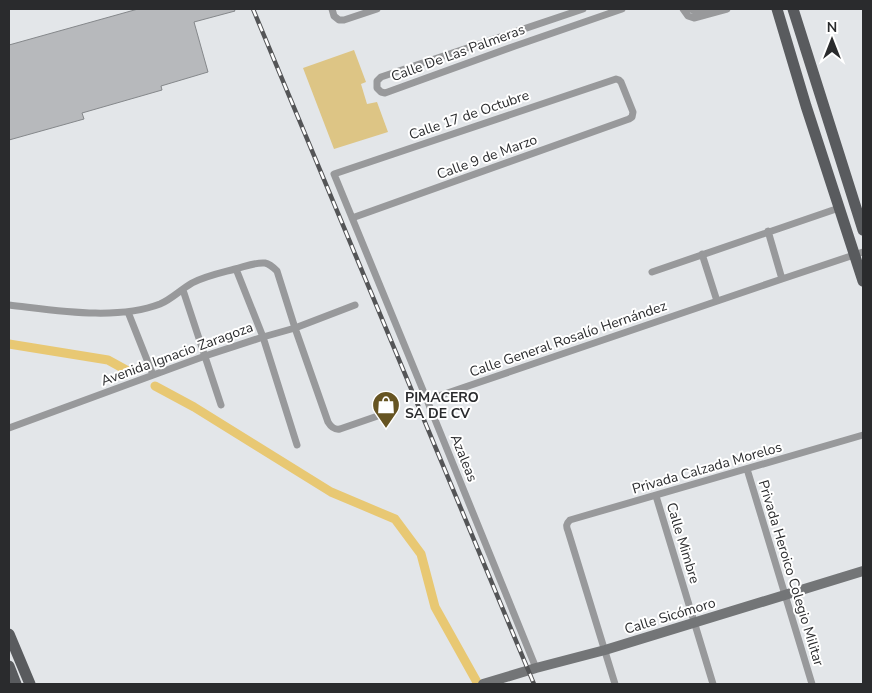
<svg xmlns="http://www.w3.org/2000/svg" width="872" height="693" font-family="'Nunito Sans',sans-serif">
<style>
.green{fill:#ddc585}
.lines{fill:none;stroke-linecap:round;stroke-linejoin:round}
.canal{stroke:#e8c873;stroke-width:9}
.building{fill:#b7b9bc;stroke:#85888b}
.street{stroke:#98999b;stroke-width:7}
.secondary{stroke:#737577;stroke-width:10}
.primary{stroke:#595b5e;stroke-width:11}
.rail-casing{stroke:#545557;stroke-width:4.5}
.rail{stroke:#fff;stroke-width:2.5;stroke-dasharray:8;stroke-linecap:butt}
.labels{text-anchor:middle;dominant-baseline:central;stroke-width:4;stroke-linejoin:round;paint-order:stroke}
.street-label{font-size:14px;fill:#2a2b2d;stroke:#fff}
.poi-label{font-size:14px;font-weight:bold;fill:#2a2b2d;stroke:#fff;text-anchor:start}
</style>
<rect width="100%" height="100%" fill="#e3e6e9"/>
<path class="green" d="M354,50L366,82L361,84L367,104L377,102L388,132L334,149L303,68Z"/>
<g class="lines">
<path class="canal" d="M9,344L108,360L128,371
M155,386L194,407L331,492L395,519L421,554L435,607L478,684"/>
</g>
<path class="building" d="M138,9H234L235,11L194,22L208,72L161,86L162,90L82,113L84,119L9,140V45Z"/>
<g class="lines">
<path class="street" d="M332,9L334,16L339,20H344L377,9
M583,9L381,77L377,81V88L381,92L385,93L515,46L622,9
M683,9L688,16L694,18L727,9
M691,9L697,12L708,9
M352,218L629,119L632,117L633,112L621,82L619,80L616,79L334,174L427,400L536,668
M768,231L782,279
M702,254L717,301
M236,269L263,337L297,445
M652,272L839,208
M183,290L221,405
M9,305C54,310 116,321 160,304C172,299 180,290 192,283C205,276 220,273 235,269C244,267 255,262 265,263C270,264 273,267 277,271L295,328L328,422C331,427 334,430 340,429L395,410
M128,312L153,375
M427,400L782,279L863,252
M9,428L205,356L263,337L295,328L355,305
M747,469L812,684
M656,496L713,684
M615,684L568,531C566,526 566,524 570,520L863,435"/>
<path class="secondary" d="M483,684L536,668L605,650L863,571"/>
<path class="primary" d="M777,9L806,106L863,281
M793,9L863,230
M9,634L30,684
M9,666L16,684"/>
<defs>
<path id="rail" d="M253,9L534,684"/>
</defs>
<use href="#rail" class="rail-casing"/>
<use href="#rail" class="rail"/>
</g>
<defs>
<symbol id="shop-pin" viewBox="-11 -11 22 30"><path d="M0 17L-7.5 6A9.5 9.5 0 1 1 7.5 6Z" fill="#665422" stroke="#fff"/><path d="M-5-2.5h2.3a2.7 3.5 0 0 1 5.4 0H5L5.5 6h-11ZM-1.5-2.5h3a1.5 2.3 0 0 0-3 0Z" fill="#fff"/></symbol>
</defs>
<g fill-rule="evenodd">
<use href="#shop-pin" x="370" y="389" width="32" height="43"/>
</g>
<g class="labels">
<g class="street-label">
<text transform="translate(458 53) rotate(-20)">Calle De Las Palmeras</text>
<text transform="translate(469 115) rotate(-19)">Calle 17 de Octubre</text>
<text transform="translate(487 157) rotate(-20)">Calle 9 de Marzo</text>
<text transform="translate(568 339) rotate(-19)">Calle General Rosalío Hernández</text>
<text transform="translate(177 354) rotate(-20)">Avenida Ignacio Zaragoza</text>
<text transform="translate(464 458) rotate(68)">Azaleas</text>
<text transform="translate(707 468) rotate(-16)">Privada Calzada Morelos</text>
<text transform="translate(683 543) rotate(73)">Calle Mimbre</text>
<text transform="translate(791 573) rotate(73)">Privada Heroico Colegio Militar</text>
<text transform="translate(670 616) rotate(-17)">Calle Sicómoro</text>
</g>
<g class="poi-label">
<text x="405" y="397">PIMACERO<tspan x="405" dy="16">SA DE CV</tspan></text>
</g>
</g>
<rect width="872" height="693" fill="none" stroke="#2a2b2d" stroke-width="20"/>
<g transform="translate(832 40)" stroke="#ffffff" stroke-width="4" paint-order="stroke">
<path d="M0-4L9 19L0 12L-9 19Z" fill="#2a2b2d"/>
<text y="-8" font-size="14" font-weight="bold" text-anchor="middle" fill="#2a2b2d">N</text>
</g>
</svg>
